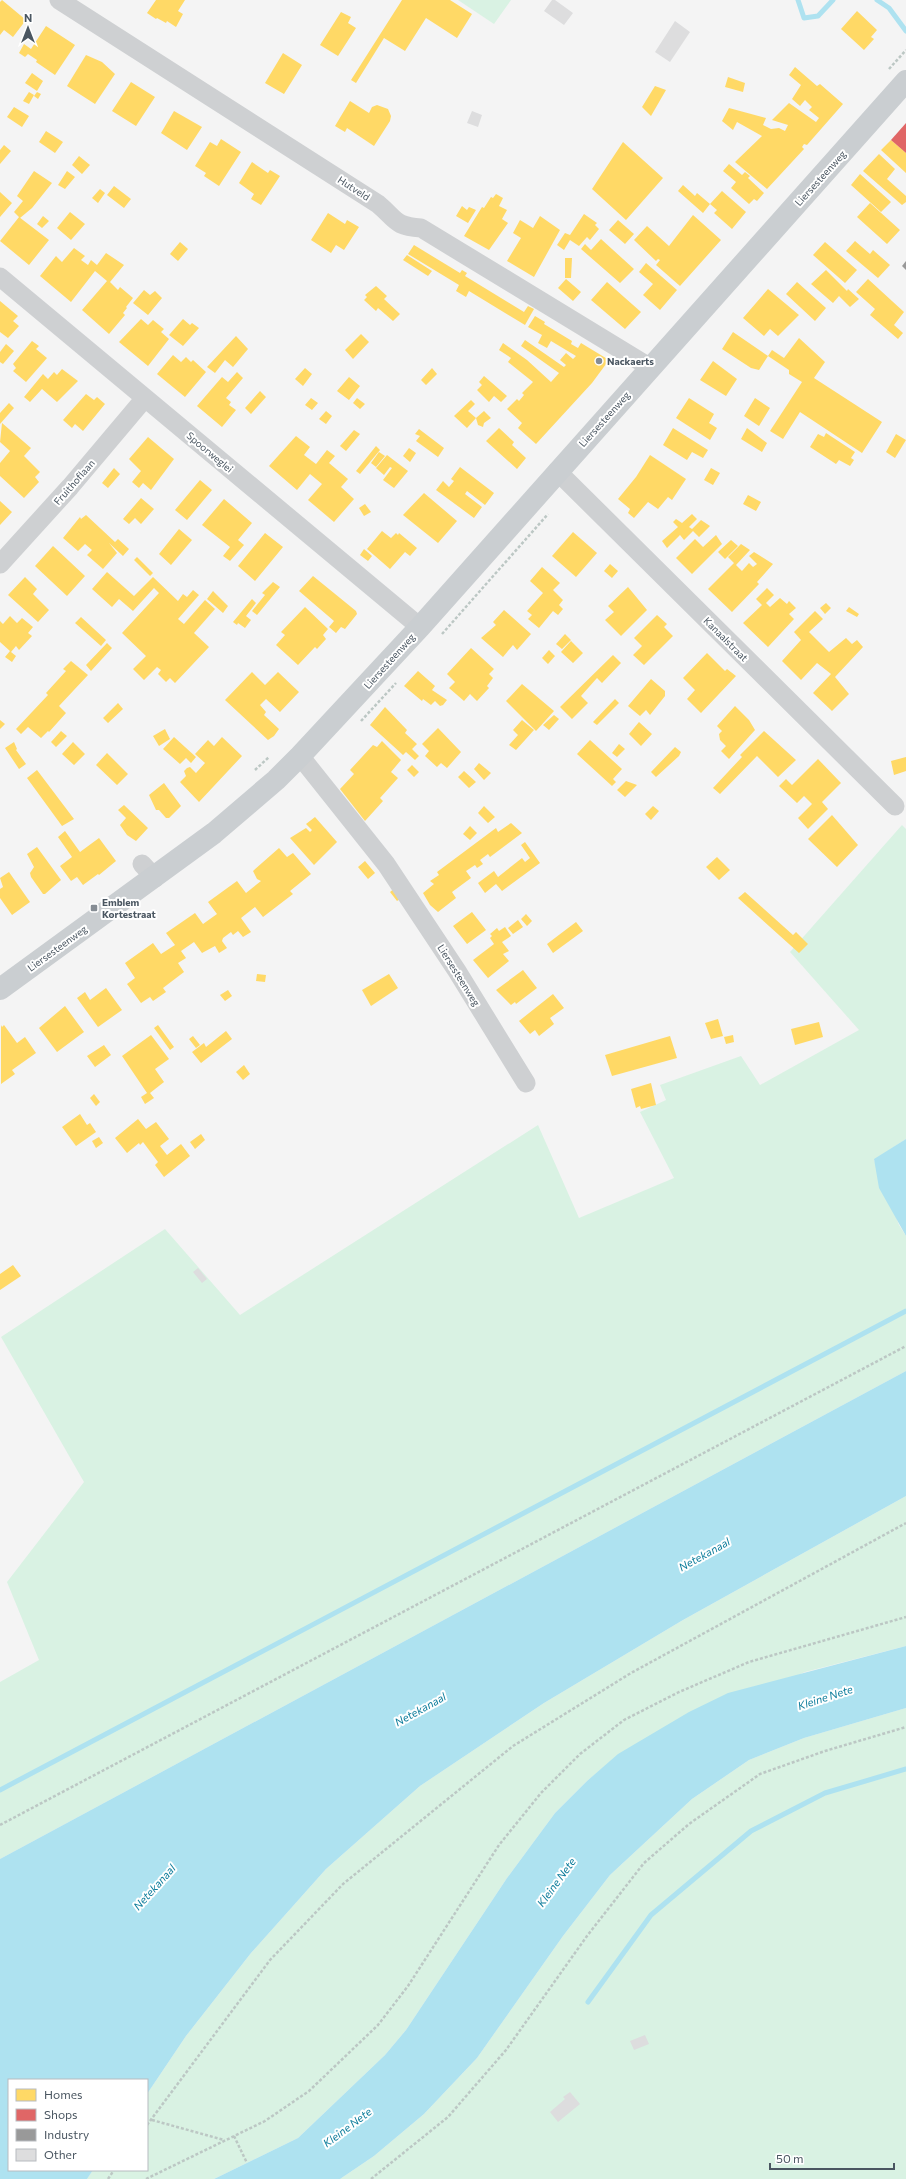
<svg xmlns="http://www.w3.org/2000/svg" width="906" height="2179" font-family="Commissioner,sans-serif">
<style>
.green{fill:#d9f2e3}
.water{fill:#aee2f0}
.homes{fill:#ffd966}
.shops{fill:#e06666}
.industry{fill:#999}
.lines{fill:none;stroke-linecap:round;stroke-linejoin:round}
.stream{stroke:#aee2f0;stroke-width:5}
.building{fill:#ddddde}
.path{stroke:#bcc7c4;stroke-width:2.5;stroke-dasharray:3 2;stroke-linecap:butt}
.street{stroke:#ced0d2;stroke-width:19}
.primary{stroke:#caced1;stroke-width:22}
.poi-dot{fill:#868d94;stroke:#fff;stroke-width:1.5}
.labels{text-anchor:middle;dominant-baseline:central;stroke-width:4;stroke-linejoin:round;paint-order:stroke}
.street-label{font-size:10px;fill:#4a5661;stroke:#fff}
.poi-label{font-size:10px;font-weight:bold;fill:#4a5661;stroke:#fff;text-anchor:start}
.water-label{font-size:11px;font-style:italic;fill:#0c7c9b;stroke:#fff}
</style>
<rect width="100%" height="100%" fill="#f4f4f4"/>
<path class="green" d="M458,0H511L494,24Z
M902,825L906,829V1139L874,1160L899,1225L906,1236V1371L0,1859V1682L39,1660L7,1582L84,1482L1,1337L165,1229L240,1315L538,1125L579,1218L674,1178L640,1112L666,1100L660,1085L741,1056L760,1085L859,1030L790,952Z
M906,1496V1646L805,1672L618,1755L587,1781L555,1813L507,1878L406,2030L385,2055L298,2138L214,2179H87L93,2170H147V2094L186,2036L251,1953L326,1869L420,1786L544,1703L683,1620Z
M906,1708V2179H340L374,2156L424,2114L477,2058L563,1936L610,1875L692,1799L749,1760L804,1738Z"/>
<path class="water" d="M906,1139V1236L879,1188L874,1159Z
M906,1371V1496L683,1620L544,1703L420,1786L326,1869L251,1953L186,2036L147,2094V2080H9V2170H93L87,2179H0V1859Z
M906,1646V1708L804,1738L749,1760L692,1799L610,1875L563,1936L477,2058L424,2114L374,2156L340,2179H214L298,2138L385,2055L406,2030L507,1878L555,1813L587,1781L618,1754L689,1712L728,1693Z"/>
<path class="homes" d="M2,0L26,20L13,37L4,30L0,35V2Z
M156,0H185L178,11L183,14L176,27L167,21L166,23L157,18L156,19L147,13Z
M402,0H450L472,14L457,38L426,18L405,51L384,38L356,83L351,80Z
M857,11L877,30L871,37L874,39L864,50L841,29Z
M341,12L351,17L348,23L356,28L338,56L320,45Z
M46,26L75,45L55,75L36,62L37,60L28,54L25,57L19,53L24,44L31,49Z
M283,53L302,65L284,94L265,83Z
M86,55L102,62L115,74L95,104L67,86Z
M795,67L817,86L820,84L843,104L807,145L804,144L802,147L804,149L767,189L735,162L762,136L737,122L733,130L722,121L729,108L766,118L763,125L771,129L779,128L785,131L788,125L772,120L789,103L816,122L819,118L809,110L812,107L805,100L800,106L792,99L801,85L789,75Z
M32,73L43,81L37,91L25,83Z
M728,77L745,83L743,92L725,87Z
M131,82L155,97L136,126L112,111Z
M655,86L666,90L651,116L642,107Z
M29,92L34,95L29,104L23,101Z
M37,92L41,94L38,99L34,96Z
M350,101L369,113L372,107L377,105L388,109L391,116L390,121L374,146L347,128L345,132L335,126Z
M14,107L29,116L22,127L7,117Z
M174,111L202,127L187,150L161,133Z
M46,131L63,142L55,153L39,142Z
M221,139L241,152L219,186L204,176L206,173L195,166L210,142L217,146Z
M891,140L906,153V173L881,150Z
M623,142L663,178L626,220L592,189Z
M4,145L11,151L0,164V150Z
M879,154L895,169L887,179L906,196V202L902,205L863,171Z
M79,156L90,165L82,174L72,165Z
M252,162L268,173L270,170L280,176L261,205L251,199L254,194L239,183Z
M729,164L742,175L745,172L750,176L748,178L764,193L757,201L754,199L749,204L731,188L736,182L723,171Z
M34,171L52,183L32,208L20,218L14,212L23,201L17,196Z
M67,171L75,177L65,189L58,185Z
M860,174L891,202L881,212L851,185Z
M683,185L695,196L697,193L710,204L722,191L746,212L732,229L714,213L717,210L710,204L703,213L678,191Z
M114,186L131,199L124,208L107,195Z
M100,189L105,193L98,203L92,198Z
M0,192L12,203L0,217Z
M496,194L503,198L499,206L507,210L502,219L508,223L489,250L464,236L482,207L484,208L491,197L493,198Z
M870,203L900,230L887,244L857,217Z
M462,206L467,210L469,207L476,210L468,223L456,216Z
M70,212L85,224L71,240L57,228Z
M328,213L345,224L347,220L359,227L344,250L336,245L331,253L311,240Z
M584,214L597,223L595,225L599,229L590,240L587,237L579,246L570,240L564,250L557,245L565,233L570,235Z
M693,215L721,240L680,286L656,265L660,260L658,259L656,261L634,240L647,226L669,246Z
M43,216L49,221L42,228L37,224Z
M540,216L560,230L534,277L507,261L521,238L513,233L520,220L533,228Z
M19,217L49,240L29,265L0,241Z
M618,220L634,234L625,244L609,230Z
M601,239L634,269L620,283L581,249L585,244L591,250Z
M855,241L870,254L873,250L890,265L878,278L846,251Z
M180,242L188,249L178,261L170,254Z
M825,242L857,270L845,283L813,255Z
M414,245L460,273L462,270L467,273L465,276L524,312L528,306L534,309L525,325L469,291L466,297L456,291L459,285L408,254Z
M74,248L85,256L81,260L88,265L91,260L97,265L106,253L124,265L110,282L118,290L120,287L133,298L126,307L127,308L123,313L125,315L109,334L82,310L107,281L95,271L71,302L40,276L56,256L62,262Z
M407,255L432,271L428,276L403,260Z
M565,258H572L571,278H565Z
M646,263L677,290L660,310L643,295L653,284L639,272Z
M826,270L847,291L848,289L859,299L850,307L839,296L833,303L811,284Z
M566,279L581,292L573,301L558,288Z
M868,279L904,312L894,325L903,333L898,339L870,315L875,309L856,292Z
M607,282L641,312L625,329L591,300Z
M797,282L826,308L815,321L786,294Z
M376,286L387,296L384,299L400,314L393,321L378,308L376,311L364,300L367,297L365,295Z
M768,289L799,315L778,336L770,329L764,336L743,318Z
M144,290L150,295L155,291L162,298L148,315L133,303Z
M0,301L18,316L13,321L19,326L8,338L0,332Z
M535,316L545,322L544,324L572,341L571,344L578,348L581,343L609,360L592,383L536,444L518,428L522,423L507,409L517,399L519,401L524,395L522,393L533,382L508,362L511,358L499,350L503,343L527,360L551,382L559,373L521,346L525,340L564,367L566,365L560,360L566,353L573,359L576,356L551,341L547,348L538,343L542,335L528,327Z
M141,319L148,325L153,320L164,329L161,332L169,339L148,366L119,342Z
M183,319L190,325L192,323L199,328L183,346L169,335Z
M733,332L768,356L759,370L751,368L722,349Z
M361,334L369,342L353,359L345,350Z
M236,336L248,349L233,367L225,360L215,373L207,367Z
M799,338L825,362L814,378L882,422L862,453L800,412L783,439L770,431L802,382L789,374V370L768,356L772,350L784,358Z
M32,341L39,346L36,349L47,358L26,382L13,371L16,368L13,364Z
M6,344L14,351L3,364L0,362V352Z
M173,355L181,362L186,357L191,362L193,360L206,372L185,397L157,374Z
M713,361L737,379L726,396L700,380Z
M305,368L312,374L303,386L295,379Z
M432,368L437,374L426,385L421,380Z
M62,369L78,381L57,402L42,389L30,402L24,397L43,374L48,379L54,372L57,375Z
M237,372L243,378L226,398L231,402L229,405L236,410L222,427L197,406L222,377L228,382Z
M484,376L507,396L501,402L494,396L489,402L477,390L482,385L479,382Z
M349,377L360,386L349,400L337,391Z
M260,391L266,397L251,414L245,408Z
M86,394L94,400L97,397L105,404L83,431L75,424L72,428L63,420Z
M311,398L318,403L312,410L305,405Z
M357,398L365,404L360,409L353,403Z
M689,398L714,414L709,423L717,428L710,440L676,418Z
M755,398L770,408L759,426L744,416Z
M471,400L475,404L468,411L476,418L484,411L491,418L484,423L483,427L478,425L476,418L467,428L454,416Z
M9,403L14,408L0,424V413Z
M326,411L332,416L326,424L319,419Z
M2,423L31,448L24,456L40,472L35,477L39,482L24,498L0,476V463L10,451L0,442Z
M499,428L514,442L512,445L526,458L517,469L486,441Z
M673,428L708,450L703,458L692,452L687,460L663,445Z
M747,428L767,443L762,452L741,439Z
M419,429L444,448L438,457L416,441L420,436L415,434Z
M354,430L360,434L346,451L340,446Z
M826,433L855,452L851,458L854,460L850,466L839,460L836,464L810,447L818,434L824,437Z
M896,434L906,440L895,458L886,452Z
M296,436L310,447L304,455L316,464L327,450L335,456L329,463L348,479L341,487L354,499L334,522L308,500L322,484L310,474L297,490L269,466Z
M148,437L174,459L151,490L143,483L139,488L132,482L141,471L129,459Z
M376,446L380,450L360,474L356,471Z
M409,448L416,453L410,462L403,456Z
M379,452L385,456L376,467L371,463Z
M387,455L408,471L394,488L383,480L392,468L390,467L384,475L376,468Z
M650,455L686,479L672,500L668,497L658,509L648,502L634,518L628,513L630,509L618,499L636,477Z
M460,467L494,493L485,505L467,491L465,494L482,507L474,518L436,490L443,481L449,487L454,481L451,479Z
M114,468L120,474L108,488L102,483Z
M711,468L720,473L713,485L704,480Z
M200,480L212,490L187,520L175,510Z
M424,493L457,521L438,543L403,515Z
M748,495L761,502L756,511L743,504Z
M141,498L154,509L141,524L135,518L129,524L123,519Z
M224,499L252,523L238,540L244,545L230,561L223,556L230,547L202,525Z
M0,501L12,512L0,525Z
M365,504L371,512L364,516L359,508Z
M692,514L697,519L689,527L692,529L701,520L710,526L699,537L693,531L684,540L680,535L667,548L662,541L678,527L673,522L676,519L682,523Z
M86,515L115,542L118,539L129,549L123,556L109,543L117,553L103,569L87,555L92,550L85,544L78,551L63,538L80,517L81,519Z
M179,529L192,540L171,565L159,554Z
M382,531L391,538L396,533L398,535L399,533L417,548L410,556L405,552L390,569L367,549Z
M573,532L597,553L576,577L552,556Z
M265,533L283,547L255,581L238,566Z
M716,535L722,544L692,574L676,558L695,539L703,547Z
M731,540L738,546L725,559L718,552Z
M741,544L750,550L736,565L742,571L749,563L753,567L757,564L749,556L754,552L773,564L757,582L759,584L732,612L708,589L734,563L728,557Z
M53,546L85,576L67,596L35,566Z
M364,549L372,556L368,561L360,555Z
M137,557L153,573L150,576L134,560Z
M610,564L618,571L612,578L604,571Z
M542,567L560,583L553,590L563,600L559,605L563,609L558,615L553,611L539,628L528,619L532,615L527,611L543,593L530,581Z
M107,572L134,596L153,577L178,601L183,594L187,597L193,590L199,595L178,619L184,624L205,600L215,609L194,633L209,647L175,683L170,678L166,682L158,674L161,670L157,667L144,680L133,669L146,656L122,633L159,593L154,588L133,611L119,599L112,607L92,589Z
M313,576L356,611L357,614L345,629L341,627L336,633L329,627L334,621L299,591Z
M25,577L37,589L33,594L49,610L38,622L8,595Z
M273,582L280,587L257,615L252,611L265,595L262,593Z
M628,587L647,610L621,636L605,620L614,612L608,606Z
M767,588L774,595L766,603L770,607L780,598L787,604L789,601L796,608L789,614L794,619L768,647L743,623L762,605L756,599Z
M213,591L228,606L223,613L207,599Z
M252,599L256,603L246,616L251,620L245,628L238,623L237,625L233,622Z
M826,603L831,608L825,614L820,608Z
M305,607L328,629L323,635L326,639L317,649L315,647L298,665L276,645L285,635L281,632Z
M849,607L859,614L857,617L846,611Z
M504,610L531,634L517,650L513,645L503,657L481,638L496,625L493,622Z
M815,611L823,619L809,632L829,652L846,638L852,644L857,640L863,647L835,677L849,694L832,711L813,693L831,674L826,670L817,663L801,680L782,661L801,640L794,632Z
M657,615L667,624L664,627L673,636L644,665L633,655L642,646L634,638Z
M10,616L17,623L22,618L33,627L28,633L32,636L19,650L16,646L11,652L16,656L12,662L5,657L10,651L0,642V621L3,624Z
M81,617L106,640L101,646L75,623Z
M565,634L571,640L562,649L556,644Z
M571,641L583,653L573,663L561,652Z
M107,643L112,648L91,671L86,665Z
M471,648L494,669L489,674L493,678L487,686L489,688L477,701L470,694L464,701L449,688L455,682L447,674Z
M549,650L555,656L548,664L542,658Z
M707,653L725,671L727,669L736,676L701,713L687,699L695,690L683,678Z
M613,655L621,663L602,683L597,678L581,696L588,703L572,719L560,707Z
M71,661L88,675L59,706L66,713L49,732L48,731L41,738L28,727L21,734L16,729L48,695L46,693L66,671L63,669Z
M418,671L435,686L432,690L447,700L443,705L440,706L435,701L431,705L423,699L422,701L404,686Z
M252,672L265,685L278,672L299,692L280,712L266,699L260,705L266,712L264,715L279,729L274,736L268,740L225,700Z
M651,679L665,691V696L650,715L646,710L640,716L628,706Z
M522,684L554,711L536,731L506,701Z
M615,699L619,703L597,725L593,722Z
M118,703L123,709L108,723L103,718Z
M735,706L749,720L755,730L729,759L721,751L726,746L720,740L719,734L722,731L717,726Z
M385,707L407,730L405,733L417,744L412,749L419,756L415,760L406,752L403,755L370,725Z
M554,715L559,719L549,730L543,725Z
M0,720L5,724L0,729Z
M522,720L534,730L516,750L509,745L518,735L513,730Z
M639,722L652,734L641,746L629,734Z
M438,728L461,752L447,768L441,763L437,767L425,756L429,751L422,744Z
M165,729L170,739L159,746L153,736Z
M61,731L67,736L56,747L51,742Z
M764,731L796,760L778,777L757,756L720,794L713,788L742,757L740,755Z
M174,737L196,757L191,763L186,758L180,764L163,749Z
M222,737L242,756L199,802L180,782L186,776L184,771L187,768L190,767L196,773L205,763L195,754L208,740L214,746Z
M590,740L622,769L613,779L616,782L612,786L577,754Z
M382,741L401,760L391,772L398,778L380,798L383,801L365,821L340,789L354,774L350,770L373,745L377,747Z
M14,742L17,749L16,750L26,764L19,769L5,748Z
M73,742L85,754L74,765L62,754Z
M619,744L625,749L617,757L612,753Z
M675,747L681,752L679,756L656,777L651,772Z
M107,753L128,774L117,785L96,765Z
M906,757V771L894,775L891,761Z
M818,759L841,783L822,802L828,809L808,829L798,818L812,804L804,796L797,803L779,786L786,779L792,785Z
M479,763L491,773L484,780L474,769Z
M412,765L419,772L414,777L407,770Z
M37,770L74,819L62,826L27,778Z
M464,771L476,782L469,788L458,777Z
M626,781L637,785L625,797L617,790Z
M164,783L181,806L169,818H166L159,810H156L149,795Z
M124,805L148,828L136,841L127,835L120,825L126,818L118,810Z
M484,806L495,817L488,823L478,813Z
M653,806L659,811L651,820L645,814Z
M832,815L858,845L837,867L808,839Z
M315,817L337,842L314,865L290,838L306,828L310,832L312,830L306,824Z
M511,823L522,833L490,857L488,854L480,860L483,864L477,868L475,865L466,871L471,878L452,892L456,898L438,912L430,905L423,893L434,884L430,881L439,875L437,872L496,828L498,832Z
M470,826L477,833L470,840L463,834Z
M65,831L80,852L99,838L116,861L99,875L98,874L83,885L77,877L71,881L60,866L72,857L58,837Z
M525,842L540,863L502,891L496,884L485,893L478,883L494,871L498,877L522,858L525,862L530,858L521,845Z
M37,847L61,880L45,894H43L31,877L30,873L34,867L27,854Z
M279,848L287,857L293,853L311,874L290,891L293,894L263,917L255,907L241,918L251,932L243,937L238,931L233,935L231,932L223,938L222,941L227,948L219,953L215,946L202,953L194,942L181,951L186,958L178,963L184,972L163,988L166,992L153,1001L150,997L141,1003L127,984L135,978L125,963L153,943L161,954L175,945L166,933L195,913L203,924L217,914L208,902L237,881L246,893L261,881L257,879L253,871Z
M717,857L730,870L719,880L706,867Z
M365,861L375,873L368,879L358,867Z
M9,872L30,902L12,915L0,898V889L3,887L0,878Z
M396,887L403,897L397,901L390,892Z
M745,892L793,935L796,932L808,944L799,953L738,898Z
M472,912L486,930L467,944L453,926Z
M526,914L532,921L527,926L521,919Z
M518,920L523,927L513,934L508,928Z
M576,922L583,931L553,953L547,944Z
M505,927L511,936L502,942L509,951L503,954L509,961L488,978L473,960L494,944L490,938L492,936L490,934L497,928L499,931Z
M523,970L537,988L516,1004L515,1002L511,1005L496,990Z
M257,974L266,975L265,982L256,981Z
M389,974L398,988L371,1006L362,990Z
M106,988L122,1010L98,1027L77,998L85,992L90,1000Z
M228,990L232,996L225,1001L220,995Z
M553,994L564,1008L550,1018L554,1024L539,1036L535,1030L530,1034L519,1021Z
M65,1006L84,1032L57,1052L39,1028Z
M718,1019L723,1036L711,1039L705,1023Z
M819,1022L823,1037L795,1045L791,1029Z
M1,1025L2,1027L4,1025L17,1043L25,1037L36,1053L12,1070L15,1074L1,1084Z
M158,1025L174,1047L170,1050L154,1028Z
M226,1031L232,1039L201,1063L192,1052L204,1043L206,1047Z
M151,1035L169,1059L155,1069L164,1082L150,1093L154,1098L145,1104L141,1097L147,1093L122,1056Z
M733,1035L734,1042L726,1044L724,1037Z
M193,1036L200,1045L196,1048L189,1039Z
M670,1036L677,1058L612,1076L605,1055Z
M104,1045L111,1055L95,1067L87,1056Z
M244,1065L250,1074L243,1080L236,1072Z
M651,1083L656,1105L641,1109L640,1106L636,1108L631,1089Z
M94,1094L100,1102L96,1106L90,1098Z
M80,1114L87,1125L90,1123L96,1132L76,1146L62,1127Z
M138,1119L146,1129L156,1122L169,1139L160,1146L167,1155L181,1144L190,1156L164,1177L155,1165L158,1162L143,1142L140,1145L139,1143L127,1153L115,1138Z
M201,1134L205,1140L195,1149L190,1142Z
M99,1137L103,1143L96,1148L92,1141Z
M13,1265L21,1276L0,1290V1274Z"/>
<path class="shops" d="M906,123V153L891,140Z"/>
<path class="industry" d="M906,261V270L902,266Z"/>
<g class="lines">
<path class="stream" d="M798,0L804,18L818,16L833,0
M877,0L889,8L906,31
M0,1790L906,1311
M588,2002L651,1915L751,1831L825,1793L906,1769"/>
</g>
<path class="building" d="M552,0H555L573,13L564,25L544,11Z
M675,21L690,32L670,62L655,52Z
M472,111L482,115L478,127L467,123Z
M198,1268L207,1279L202,1283L193,1272Z
M645,2035L649,2044L634,2050L630,2041Z
M570,2092L580,2104L558,2122L550,2112L565,2099L563,2097Z"/>
<g class="lines">
<path class="path" d="M889,69L906,50
M442,634L548,514
M361,721L396,683
M255,770L269,757
M0,1825L906,1346
M152,2120L224,2140
M147,2125L270,1960L343,1884L513,1746L631,1673L906,1523
M234,2136L247,2163
M108,2179L114,2170
M146,2179L265,2121L309,2091L378,2025L408,1986L499,1845L541,1793L580,1754L624,1720L679,1692L749,1662L906,1617
M371,2179L448,2117L506,2050L587,1936L644,1863L689,1824L760,1774L825,1751L906,1727"/>
<path class="street" d="M59,0L378,204C397,220 394,226 421,228L651,368
M0,277L420,627
M557,471L895,806
M0,564L70,487L145,398
M300,756L386,864L457,971L526,1083
M142,864L155,878"/>
<path class="primary" d="M0,989L214,833L276,780L300,756L420,627L906,81"/>
</g>
<g class="poi-dot">
<circle cx="599" cy="361" r="4"/>
<rect x="90" y="904" width="8" height="8" rx="2"/>
</g>
<g class="labels">
<g class="street-label">
<text transform="translate(820 178) rotate(-48)">Liersesteenweg</text>
<text transform="translate(354 188) rotate(33)">Hutveld</text>
<text transform="translate(604 419) rotate(-48)">Liersesteenweg</text>
<text transform="translate(210 452) rotate(40)">Spoorweglei</text>
<text transform="translate(74 482) rotate(-49)">Fruithoflaan</text>
<text transform="translate(726 639) rotate(45)">Kanaalstraat</text>
<text transform="translate(389 661) rotate(-48)">Liersesteenweg</text>
<text transform="translate(57 948) rotate(-36)">Liersesteenweg</text>
<text transform="translate(459 975) rotate(58)">Liersesteenweg</text>
</g>
<g class="poi-label">
<text x="607" y="361">Nackaerts</text>
<text x="102" y="902">Emblem<tspan x="102" dy="12">Kortestraat</tspan></text>
</g>
<g class="water-label">
<text transform="translate(704 1554) rotate(-29)">Netekanaal</text>
<text transform="translate(825 1697) rotate(-18)">Kleine Nete</text>
<text transform="translate(420 1709) rotate(-29)">Netekanaal</text>
<text transform="translate(556 1882) rotate(-54)">Kleine Nete</text>
<text transform="translate(154 1887) rotate(-48)">Netekanaal</text>
<text transform="translate(347 2127) rotate(-37)">Kleine Nete</text>
</g>
</g>
<rect x="8" y="2079" width="140" height="92" fill="#ffffff" stroke="#b7bbc0"/>
<rect x="16" y="2089" width="20" height="12" fill="#ffd966" stroke="#b7bbc0"/>
<text x="44" y="2099" font-size="12" fill="#4a5661">Homes</text>
<rect x="16" y="2109" width="20" height="12" fill="#e06666" stroke="#b7bbc0"/>
<text x="44" y="2119" font-size="12" fill="#4a5661">Shops</text>
<rect x="16" y="2129" width="20" height="12" fill="#999999" stroke="#b7bbc0"/>
<text x="44" y="2139" font-size="12" fill="#4a5661">Industry</text>
<rect x="16" y="2149" width="20" height="12" fill="#ddddde" stroke="#b7bbc0"/>
<text x="44" y="2159" font-size="12" fill="#4a5661">Other</text>
<g transform="translate(28 28)" stroke="#ffffff" stroke-width="3" paint-order="stroke">
<path d="M0-3L7 15L0 10L-7 15Z" fill="#4a5661"/>
<text y="-6" font-size="11" font-weight="bold" text-anchor="middle" fill="#4a5661">N</text>
</g>
<path d="M770 2163v6h124v-6" fill="none" stroke="#4a5661" stroke-width="2"/>
<text x="776" y="2163" font-size="12" fill="#4a5661" stroke="#ffffff" stroke-width="3" paint-order="stroke">50 m</text>
</svg>
